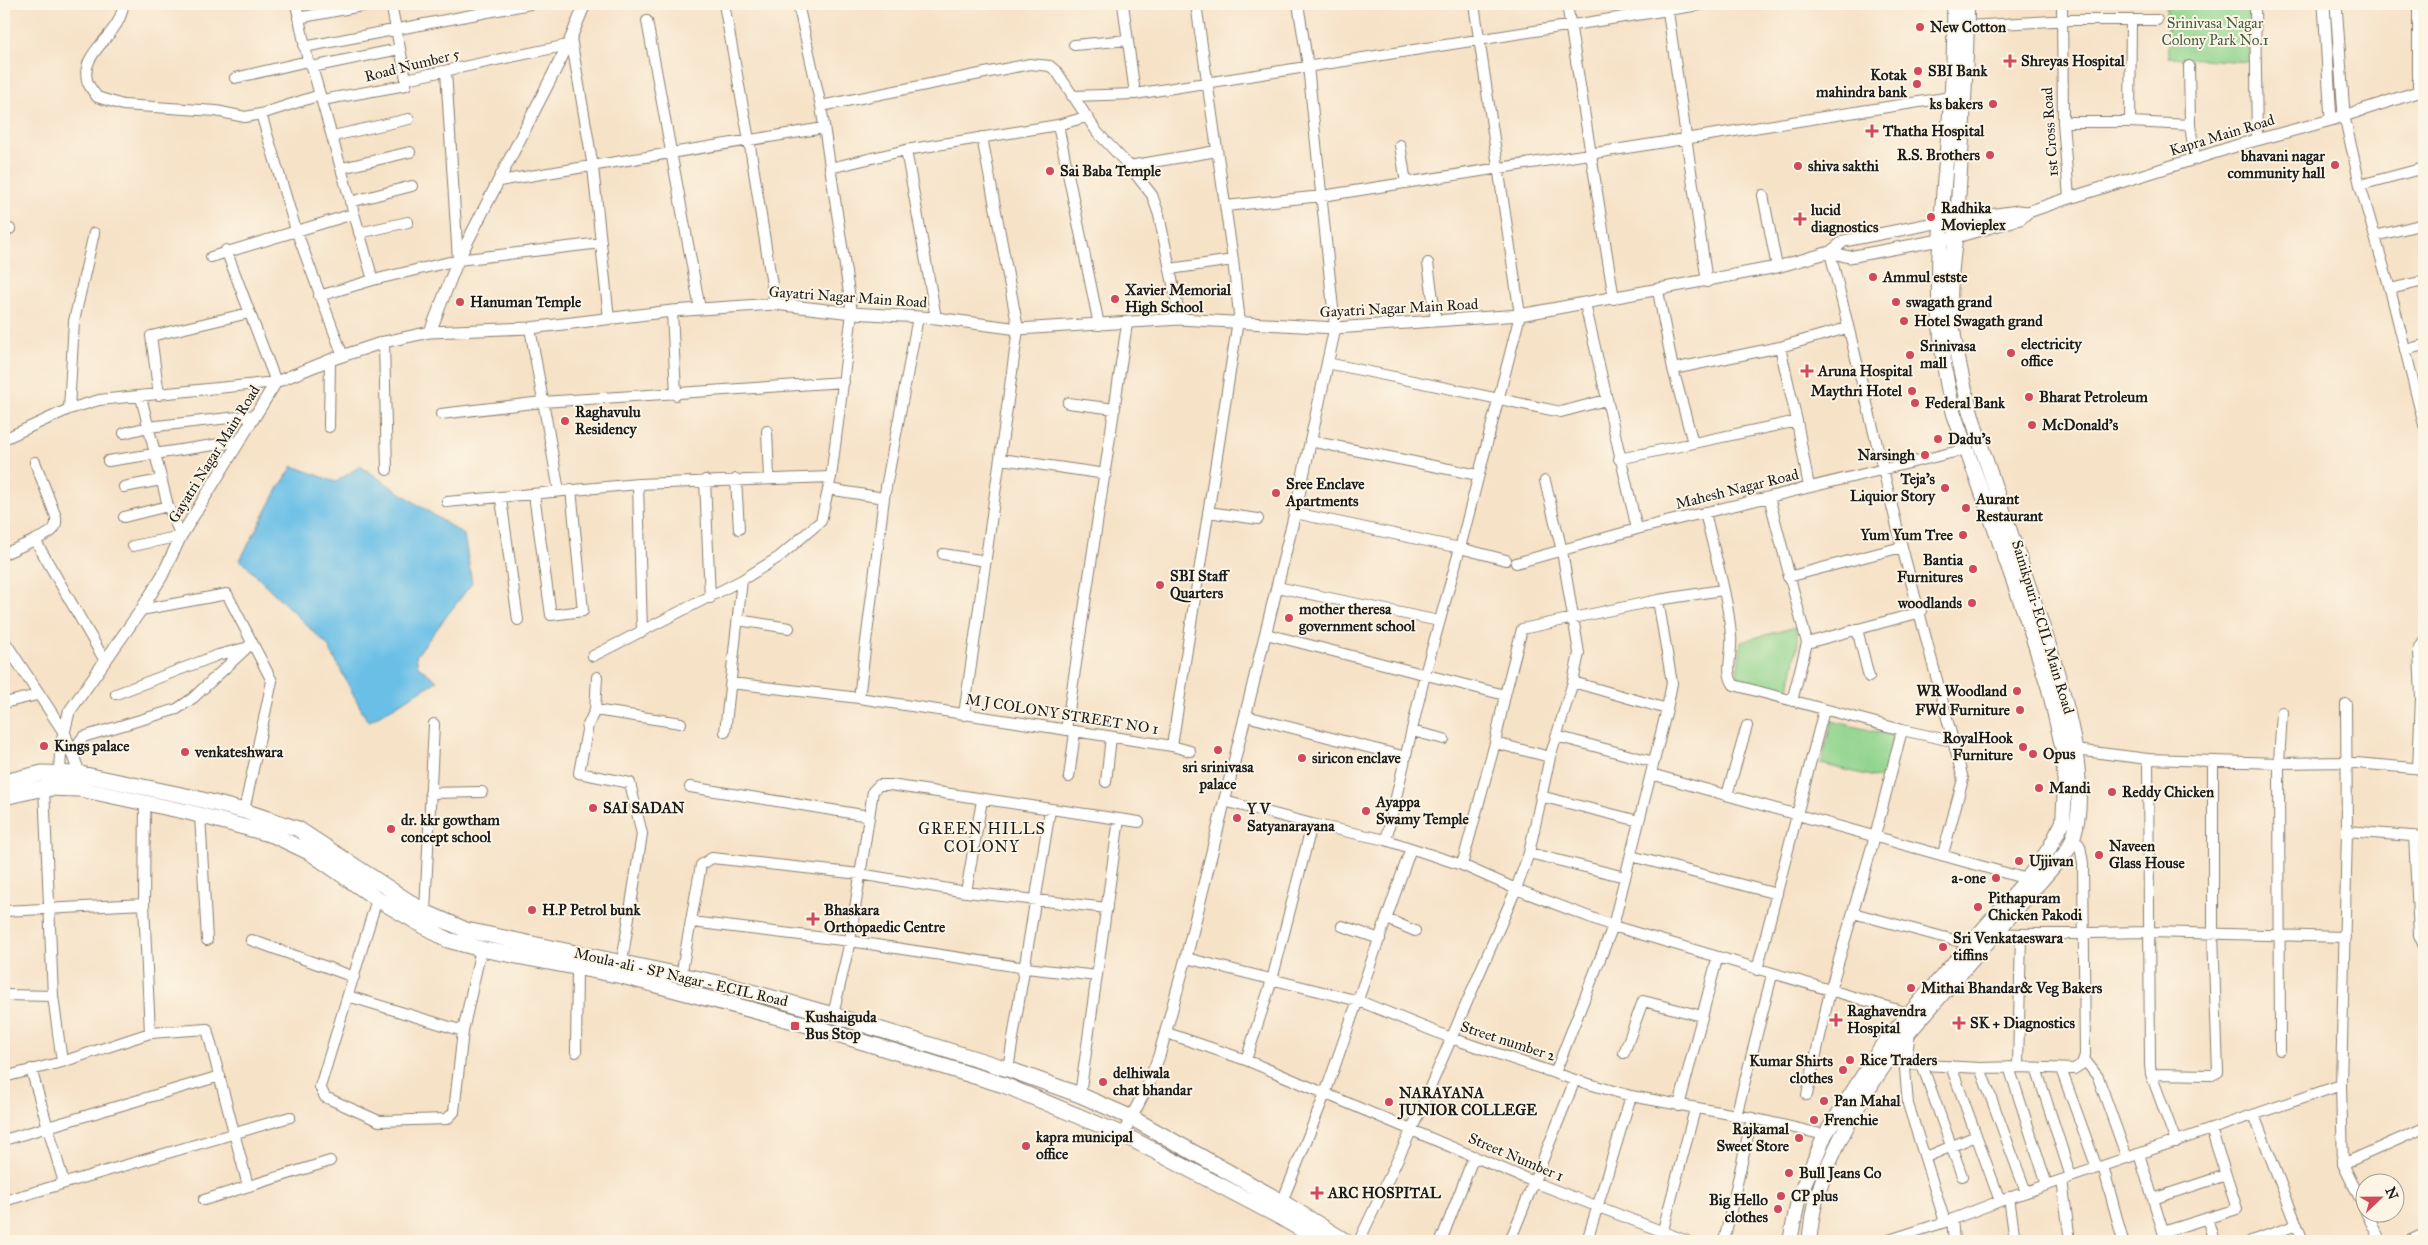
<svg xmlns="http://www.w3.org/2000/svg" width="2428" height="1245" font-family="'IM FELL Great Primer',serif">
<style>
.green{fill:#90d48d;stroke:#567854}
.water{fill:#6bbfe7;stroke:#446e82}
.lines{fill:none;stroke-linecap:round;stroke-linejoin:round}
.minor-casing{stroke:#897f72;stroke-width:12}
.tertiary-casing{stroke:#897f72;stroke-width:13}
.secondary-casing{stroke:#897f72;stroke-width:16}
.primary-casing{stroke:#897f72;stroke-width:17}
.minor{stroke:#fff;stroke-width:10}
.tertiary{stroke:#fff;stroke-width:11}
.secondary{stroke:#fff;stroke-width:14}
.primary{stroke:#fff;stroke-width:15}
.poi-dot{fill:#d1495b;stroke:#fcf5e5;stroke-width:2}
.labels{text-anchor:middle;dominant-baseline:central;stroke-width:4;stroke-linejoin:round;paint-order:stroke}
.park-label{font-size:15px;fill:#455c44;stroke:#fcf5e5}
.poi-label{font-size:15px;font-weight:bold;fill:#1c1c1c;stroke:#fcf5e5;text-anchor:start}
.street-label{font-size:15px;fill:#1c1c1c;stroke:#fcf5e5}
.neighbourhood-label{font-size:16px;letter-spacing:1px;fill:#1c1c1c;stroke:#fcf5e5}
</style>
<rect width="100%" height="100%" fill="#fcf5e5"/>
<filter id="ink" filterUnits="userSpaceOnUse"><feTurbulence type="fractalNoise" baseFrequency=".02" numOctaves="2"/><feDisplacementMap in="SourceGraphic" scale="10" xChannelSelector="R" yChannelSelector="G"/><feConvolveMatrix kernelMatrix="1 2 1 2 8 2 1 2 1" color-interpolation-filters="sRGB"/></filter>
<filter id="wash" filterUnits="userSpaceOnUse"><feTurbulence type="fractalNoise" baseFrequency=".0096" numOctaves="4" result="noise"/><feDisplacementMap in="SourceGraphic" scale="20" xChannelSelector="R" yChannelSelector="G"/><feGaussianBlur stdDeviation="1.12" result="paint"/><feColorMatrix in="noise" values="0 0 0 0 0 0 0 0 0 0 0 0 0 0 0 0 0 1.4 0 .05"/><feComposite in="paint" operator="in"/></filter>
<g filter="url(#wash)">
<rect width="100%" height="100%" fill="#f6e2c7"/>
<path class="green" d="M2166,4H2249L2250,62L2168,57Z
M1796,627L1798,643L1788,694L1736,680L1742,641Z
M1832,721L1894,736L1883,779L1821,764Z"/>
<path class="water" d="M293,466L336,482L360,466L464,535L472,583L416,656L418,666L437,681L368,722L328,646L240,560L278,489Z"/>
</g>
<g filter="url(#ink)">
<g class="lines">
<defs>
<path id="minor" d="M123,4C122,35 80,51 87,80C88,86 94,92 97,97L123,105L216,111L245,117L261,114
M296,4L308,61L312,67L373,280
M391,4L406,79
M724,4L749,140L775,304
M798,4L821,106
M1123,4L1135,94
M1298,4L1308,66L1335,328
M1567,4L1614,299
M2062,4L2063,122L2069,198
M2255,4L2257,140
M2418,4V92
M1667,5L1707,282
M298,18L372,4
M647,21L700,309
M1967,26L2071,20H2157
M571,38L593,167L609,319
M1074,45L1128,40
M304,47L530,4
M2189,66L2190,125L2195,159
M312,67L399,49
M446,71L458,260
M235,78L308,61
M320,95L261,114L296,230L343,356
M1072,96L1135,94L1706,4
M322,100L406,85V79L568,45
M2344,115L2360,185L2390,289L2424,425
M2063,122H2130L2190,125
M2130,122L2131,20
M1058,125L1099,325
M333,136L409,119
M1400,145L1406,183
M906,150L936,318
M1129,166L1217,151
M342,168L410,152
M830,168L906,150L1058,125L1086,117
M499,181L824,128
M2360,185L2424,168
M1763,195L1777,267
M350,202L412,186
M1226,206L1322,196L1951,97
M4,232L10,229
M359,233L408,222
M2375,236L2424,224
M1830,252L1902,547L1963,779L1943,854
M211,257L353,214
M1428,263L1436,321
M1170,269L1233,260L1196,4
M2390,289L2424,281
M1658,291L1673,369L1693,443
M319,296L373,280L458,260L601,243
M1585,304L1637,529
M672,311L676,395
M530,328L559,491
M384,342L387,470
M1780,347L1797,421L1809,487
M2405,350L2424,345
M1327,363L1561,412L1606,400
M1673,369L1780,347L1847,328
M159,395L151,336L249,313
M1068,403L1115,409
M69,409L74,321L94,233
M441,414L542,402L844,382
M329,427L330,360
M767,431L769,478
M124,433L148,427L256,415
M4,439L69,409L99,400L276,382L226,250
M1310,441L1478,475
M1001,459L1106,474
M1619,459L1797,421
M108,461L240,441
M35,462L56,517C58,532 47,534 35,540
M736,479L739,529
M705,480L710,598
M638,484L642,632
M124,487L161,480
M828,489L884,498
M534,495L551,615L583,611L571,489
M1769,497L1807,643L1792,701
M501,499L518,620
M447,502L638,484L831,477
M1208,512L1258,519
M1705,512C1714,553 1728,595 1731,636C1733,652 1724,672 1734,685L1902,730L1952,741
M1295,513L1460,548L1506,560
M124,517L168,506
M133,546L181,536L168,506L141,397
M4,554L35,540L105,661
M943,554L986,561
M1516,563L1637,529L1967,449
M1788,577L1902,547
M1277,587L1439,621
M141,610L227,594L272,681L244,811
M738,620L789,628
M1857,629L1869,677
M1266,634L1505,695
M1807,643L1921,612
M593,656L742,580L779,557L821,521L831,477L852,313L821,106L1030,64L1050,66L1057,72L1097,132L1129,166L1152,195L1159,215L1180,319
M597,677L595,710L588,725L579,773L630,783L642,834L622,962
M1573,682L1667,709
M731,683L859,698L1172,746L1239,314L1233,260
M116,694L218,655L245,648
M859,698L884,498L918,317
M4,703L37,695
M2346,704L2347,831L2341,1085L2343,1164L2366,1211
M595,710L681,723
M964,715L1018,329L982,137
M1246,716L1406,757
M1066,730L1127,324
M1412,731L1444,739
M725,732L742,580
M1556,736L1654,762
M1495,743L1550,757
M1172,746L1190,751
M2076,750L2148,759L2279,763L2345,762L2424,769
M72,751L83,737L177,709L193,698L252,643
M2148,759L2150,1065L2151,1074L2176,1142
M2418,769L2421,698L2419,650L2424,641
M1651,774L2027,879
M1069,777L1075,732
M1106,782L1111,737
M690,787L869,816
M44,788L53,996L62,1062
M430,793L482,792
M1727,795L1747,726
M1540,796L1639,821
M1224,801L1312,824L1386,840L1462,865L1516,889L1613,926L1908,1013
M145,803L144,904L150,1033
M200,815L207,940
M2347,831L2424,837
M2414,836L2419,935L2424,946
M1386,840L1425,674L1460,548L1520,315L1474,4
M1529,853L1625,877
M1631,856L1777,894
M1462,865L1495,743L1505,695L1522,629L1658,600L1722,590
M966,892L982,800
M377,899L320,1087L325,1097L379,1121L447,1119L454,1112L463,1031L481,949
M4,911L144,904
M425,912L434,724
M1853,913L1969,944
M1387,919L1415,931
M692,922L850,941L1026,968L1097,976
M1342,926L1380,939
M1991,933L2021,934L2151,932L2345,937
M251,940L354,977
M1186,958L1359,1001L1451,1038L1575,1080L1631,1096L1752,1118L1825,1135
M1757,970L1824,710
M681,976L701,865L712,858L860,874L966,892L1107,908
M4,995L53,996
M348,996L463,1031
M833,1015L850,941L873,791L879,785H890L1139,822
M1910,1032L1905,1069L1908,1104L1945,1222
M1167,1033L1246,1060L1534,1182L1687,1241
M2280,1050L2279,763L2282,712
M576,1052L577,968
M1624,1053L1643,1001L1702,1016
M2084,1059L2098,1077L2127,1158
M1246,1060L1272,980L1312,824
M1905,1064L1980,1068L2018,1067L2021,934
M1922,1065L1962,1176
M1951,1066L2000,1201
M2009,1067L2047,1185
M2018,1067L2074,1069L2082,1064L2085,1055L2083,863L2080,846L2074,838
M1980,1068L2026,1192
M2036,1068L2071,1177
M31,1069L64,1183
M1008,1069L1050,810
M2061,1069L2097,1168
M1555,1073L1613,926L1667,709L1672,683L1658,600
M2151,1074L2212,1075L2218,1072L2213,934V761
M4,1077L62,1062L150,1033L207,1029L248,1186
M1080,1095L1119,819
M1807,1095L1830,991L1875,836L1902,730
M1679,1106L1717,959
M2254,1115L2303,1241
M1736,1116L1772,975
M4,1140L220,1076
M2139,1154L2166,1241
M1926,1157L1976,1136
M2343,1164L2424,1128
M2103,1166L2123,1241
M2062,1180L2070,1241
M2009,1197L2015,1241
M2153,1199L2226,1175
M204,1200L330,1161
M4,1201L290,1117
M1282,1202L1325,1094L1411,848
M2366,1212L2380,1241
M2207,1218L2214,1241
M1952,1219L1954,1241
M2163,1232L2237,1209L2211,1129
M1359,1241L1412,1129L1516,889L1529,853L1550,757L1573,682L1579,653L1562,551L1545,481
M1441,1241L1474,1156
M1510,1241L1575,1080
M1587,1241L1631,1096
M1660,1241L1695,1109
M1724,1241L1752,1118
M1886,1241L1945,1222L2000,1201L2341,1085
M2251,1241L2297,1225
M2409,1241L2424,1234"/>
<path id="tertiary" d="M2324,4L2331,120
M2336,4L2344,115
M1830,252L1849,257L1956,237L2020,219L2028,212L2057,202L2242,144L2331,120L2424,90
M430,332L458,260L568,45L585,4
M4,641L64,732L82,780
M59,780L61,745L69,712L141,610L162,576L181,536L276,382L330,360L384,342L430,332L530,328L672,311L775,304L852,313L936,318L1018,329L1180,319L1335,328L1520,315L1777,267L1830,252L1844,241L1940,222L2018,211L2028,212
M1123,1134L1149,1083L1159,1056L1186,958L1295,513L1335,328"/>
<path id="secondary" d="M1790,1241L1799,1196L1825,1135L1883,1044L2027,879L2049,849L2063,822L2065,788L2063,750L2049,689L2028,622L1954,414C1918,277 1958,142 1954,4
M1809,1241C1811,1228 1812,1213 1816,1200C1833,1141 1868,1086 1904,1038L2067,851C2103,789 2049,645 2027,581C2012,537 1997,493 1982,449C1969,408 1957,364 1952,322C1947,288 1954,255 1957,222C1961,149 1967,76 1967,4"/>
<path id="primary" d="M4,782L42,773L81,774L191,797L244,811L298,829L425,912L466,930L723,984L833,1015L1008,1069L1080,1095L1130,1117L1282,1202L1345,1241
M4,797L44,788L80,789L188,812L273,835L311,853L377,899L448,940L481,949L622,976L801,1023L1004,1085L1126,1136L1280,1217L1321,1241"/>
</defs>
<use href="#minor" class="minor-casing"/>
<use href="#tertiary" class="tertiary-casing"/>
<use href="#secondary" class="secondary-casing"/>
<use href="#primary" class="primary-casing"/>
<use href="#minor" class="minor"/>
<use href="#tertiary" class="tertiary"/>
<use href="#secondary" class="secondary"/>
<use href="#primary" class="primary"/>
</g>
</g>
<g class="poi-dot">
<circle cx="1920" cy="27" r="5"/>
<path d="M2007.5 53.5h5v5h5v5h-5v5h-5v-5h-5v-5h5z"/>
<circle cx="1918" cy="71" r="5"/>
<circle cx="1917" cy="84" r="5"/>
<circle cx="1993" cy="104" r="5"/>
<path d="M1869.5 123.5h5v5h5v5h-5v5h-5v-5h-5v-5h5z"/>
<circle cx="1990" cy="155" r="5"/>
<circle cx="2335" cy="165" r="5"/>
<circle cx="1798" cy="166" r="5"/>
<circle cx="1050" cy="171" r="5"/>
<circle cx="1931" cy="217" r="5"/>
<path d="M1797.5 211.5h5v5h5v5h-5v5h-5v-5h-5v-5h5z"/>
<circle cx="1873" cy="277" r="5"/>
<circle cx="1115" cy="299" r="5"/>
<circle cx="460" cy="302" r="5"/>
<circle cx="1896" cy="302" r="5"/>
<circle cx="1904" cy="321" r="5"/>
<circle cx="2011" cy="353" r="5"/>
<circle cx="1910" cy="355" r="5"/>
<path d="M1804.5 363.5h5v5h5v5h-5v5h-5v-5h-5v-5h5z"/>
<circle cx="1912" cy="391" r="5"/>
<circle cx="2029" cy="397" r="5"/>
<circle cx="1915" cy="403" r="5"/>
<circle cx="565" cy="421" r="5"/>
<circle cx="2032" cy="425" r="5"/>
<circle cx="1938" cy="439" r="5"/>
<circle cx="1925" cy="455" r="5"/>
<circle cx="1945" cy="488" r="5"/>
<circle cx="1276" cy="493" r="5"/>
<circle cx="1966" cy="508" r="5"/>
<circle cx="1963" cy="535" r="5"/>
<circle cx="1973" cy="569" r="5"/>
<circle cx="1160" cy="585" r="5"/>
<circle cx="1972" cy="603" r="5"/>
<circle cx="1289" cy="618" r="5"/>
<circle cx="2017" cy="691" r="5"/>
<circle cx="2020" cy="710" r="5"/>
<circle cx="44" cy="746" r="5"/>
<circle cx="2023" cy="747" r="5"/>
<circle cx="1218" cy="750" r="5"/>
<circle cx="185" cy="752" r="5"/>
<circle cx="2033" cy="754" r="5"/>
<circle cx="1302" cy="758" r="5"/>
<circle cx="2039" cy="788" r="5"/>
<circle cx="2112" cy="792" r="5"/>
<circle cx="593" cy="808" r="5"/>
<circle cx="1366" cy="811" r="5"/>
<circle cx="1237" cy="818" r="5"/>
<circle cx="391" cy="829" r="5"/>
<circle cx="2099" cy="855" r="5"/>
<circle cx="2019" cy="861" r="5"/>
<circle cx="1996" cy="878" r="5"/>
<circle cx="1978" cy="907" r="5"/>
<circle cx="532" cy="910" r="5"/>
<path d="M810.5 911.5h5v5h5v5h-5v5h-5v-5h-5v-5h5z"/>
<circle cx="1943" cy="947" r="5"/>
<circle cx="1911" cy="988" r="5"/>
<path d="M1833.5 1012.5h5v5h5v5h-5v5h-5v-5h-5v-5h5z"/>
<path d="M1956.5 1015.5h5v5h5v5h-5v5h-5v-5h-5v-5h5z"/>
<rect x="790" y="1021" width="10" height="10" rx="2.5"/>
<circle cx="1850" cy="1060" r="5"/>
<circle cx="1843" cy="1070" r="5"/>
<circle cx="1103" cy="1082" r="5"/>
<circle cx="1824" cy="1101" r="5"/>
<circle cx="1389" cy="1102" r="5"/>
<circle cx="1814" cy="1120" r="5"/>
<circle cx="1799" cy="1138" r="5"/>
<circle cx="1026" cy="1146" r="5"/>
<circle cx="1789" cy="1173" r="5"/>
<path d="M1314.5 1185.5h5v5h5v5h-5v5h-5v-5h-5v-5h5z"/>
<circle cx="1781" cy="1196" r="5"/>
<circle cx="1778" cy="1209" r="5"/>
</g>
<g class="labels">
<g class="park-label">
<text x="2215" y="23">Srinivasa Nagar<tspan x="2215" dy="17">Colony Park No.1</tspan></text>
</g>
<g class="poi-label">
<text x="1930" y="27">New Cotton</text>
<text x="2021" y="61">Shreyas Hospital</text>
<text x="1928" y="71">SBI Bank</text>
<text x="1907" y="75" text-anchor="end">Kotak<tspan x="1907" dy="17">mahindra bank</tspan></text>
<text x="1983" y="104" text-anchor="end">ks bakers</text>
<text x="1883" y="131">Thatha Hospital</text>
<text x="1980" y="155" text-anchor="end">R.S. Brothers</text>
<text x="2325" y="156" text-anchor="end">bhavani nagar<tspan x="2325" dy="17">community hall</tspan></text>
<text x="1808" y="166">shiva sakthi</text>
<text x="1060" y="171">Sai Baba Temple</text>
<text x="1941" y="208">Radhika<tspan x="1941" dy="17">Movieplex</tspan></text>
<text x="1811" y="210">lucid<tspan x="1811" dy="17">diagnostics</tspan></text>
<text x="1883" y="277">Ammul estste</text>
<text x="1125" y="290">Xavier Memorial<tspan x="1125" dy="17">High School</tspan></text>
<text x="470" y="302">Hanuman Temple</text>
<text x="1906" y="302">swagath grand</text>
<text x="1914" y="321">Hotel Swagath grand</text>
<text x="2021" y="344">electricity<tspan x="2021" dy="17">office</tspan></text>
<text x="1920" y="346">Srinivasa<tspan x="1920" dy="17">mall</tspan></text>
<text x="1818" y="371">Aruna Hospital</text>
<text x="1902" y="391" text-anchor="end">Maythri Hotel</text>
<text x="2039" y="397">Bharat Petroleum</text>
<text x="1925" y="403">Federal Bank</text>
<text x="575" y="412">Raghavulu<tspan x="575" dy="17">Residency</tspan></text>
<text x="2042" y="425">McDonald's</text>
<text x="1948" y="439">Dadu's</text>
<text x="1915" y="455" text-anchor="end">Narsingh</text>
<text x="1935" y="479" text-anchor="end">Teja's<tspan x="1935" dy="17">Liquior Story</tspan></text>
<text x="1286" y="484">Sree Enclave<tspan x="1286" dy="17">Apartments</tspan></text>
<text x="1976" y="499">Aurant<tspan x="1976" dy="17">Restaurant</tspan></text>
<text x="1953" y="535" text-anchor="end">Yum Yum Tree</text>
<text x="1963" y="560" text-anchor="end">Bantia<tspan x="1963" dy="17">Furnitures</tspan></text>
<text x="1170" y="576">SBI Staff<tspan x="1170" dy="17">Quarters</tspan></text>
<text x="1962" y="603" text-anchor="end">woodlands</text>
<text x="1299" y="609">mother theresa<tspan x="1299" dy="17">government school</tspan></text>
<text x="2007" y="691" text-anchor="end">WR Woodland</text>
<text x="2010" y="710" text-anchor="end">FWd Furniture</text>
<text x="2013" y="738" text-anchor="end">RoyalHook<tspan x="2013" dy="17">Furniture</tspan></text>
<text x="54" y="746">Kings palace</text>
<text x="195" y="752">venkateshwara</text>
<text x="2043" y="754">Opus</text>
<text x="1312" y="758">siricon enclave</text>
<text x="1218" y="767" text-anchor="middle">sri srinivasa<tspan x="1218" dy="17">palace</tspan></text>
<text x="2049" y="788">Mandi</text>
<text x="2122" y="792">Reddy Chicken</text>
<text x="1376" y="802">Ayappa<tspan x="1376" dy="17">Swamy Temple</tspan></text>
<text x="603" y="808">SAI SADAN</text>
<text x="1247" y="809">Y V<tspan x="1247" dy="17">Satyanarayana</tspan></text>
<text x="401" y="820">dr. kkr gowtham<tspan x="401" dy="17">concept school</tspan></text>
<text x="2109" y="846">Naveen<tspan x="2109" dy="17">Glass House</tspan></text>
<text x="2029" y="861">Ujjivan</text>
<text x="1986" y="878" text-anchor="end">a-one</text>
<text x="1988" y="898">Pithapuram<tspan x="1988" dy="17">Chicken Pakodi</tspan></text>
<text x="542" y="910">H.P Petrol bunk</text>
<text x="824" y="910">Bhaskara<tspan x="824" dy="17">Orthopaedic Centre</tspan></text>
<text x="1953" y="938">Sri Venkataeswara<tspan x="1953" dy="17">tiffins</tspan></text>
<text x="1921" y="988">Mithai Bhandar&amp; Veg Bakers</text>
<text x="1847" y="1011">Raghavendra<tspan x="1847" dy="17">Hospital</tspan></text>
<text x="805" y="1017">Kushaiguda<tspan x="805" dy="17">Bus Stop</tspan></text>
<text x="1970" y="1023">SK + Diagnostics</text>
<text x="1860" y="1060">Rice Traders</text>
<text x="1833" y="1061" text-anchor="end">Kumar Shirts<tspan x="1833" dy="17">clothes</tspan></text>
<text x="1113" y="1073">delhiwala<tspan x="1113" dy="17">chat bhandar</tspan></text>
<text x="1399" y="1093">NARAYANA<tspan x="1399" dy="17">JUNIOR COLLEGE</tspan></text>
<text x="1834" y="1101">Pan Mahal</text>
<text x="1824" y="1120">Frenchie</text>
<text x="1789" y="1129" text-anchor="end">Rajkamal<tspan x="1789" dy="17">Sweet Store</tspan></text>
<text x="1036" y="1137">kapra municipal<tspan x="1036" dy="17">office</tspan></text>
<text x="1799" y="1173">Bull Jeans Co</text>
<text x="1328" y="1193">ARC HOSPITAL</text>
<text x="1791" y="1196">CP plus</text>
<text x="1768" y="1200" text-anchor="end">Big Hello<tspan x="1768" dy="17">clothes</tspan></text>
</g>
<g class="street-label">
<text transform="translate(412 65) rotate(-14)">Road Number 5</text>
<text transform="translate(2050 132) rotate(-94)">1st Cross Road</text>
<text transform="translate(2222 135) rotate(-17)">Kapra Main Road</text>
<text transform="translate(848 297) rotate(4)">Gayatri Nagar Main Road</text>
<text transform="translate(1399 308) rotate(-3)">Gayatri Nagar Main Road</text>
<text transform="translate(214 454) rotate(-58)">Gayatri Nagar Main Road</text>
<text transform="translate(1737 489) rotate(-14)">Mahesh Nagar Road</text>
<text transform="translate(2043 627) rotate(73)">Sainikpuri-ECIL Main Road</text>
<text transform="translate(1062 714) rotate(9)">M J COLONY STREET NO 1</text>
<text transform="translate(681 977) rotate(13)">Moula-ali - SP Nagar - ECIL Road</text>
<text transform="translate(1508 1041) rotate(18)">Street number 2</text>
<text transform="translate(1516 1157) rotate(23)">Street Number 1</text>
</g>
<g class="neighbourhood-label">
<text x="982" y="828">GREEN HILLS<tspan x="982" dy="18">COLONY</tspan></text>
</g>
</g>
<rect width="2428" height="1245" fill="none" stroke="#fcf5e5" stroke-width="20"/>
<g transform="translate(2380 1198) rotate(68)"><circle r="24" fill="#fcf5e5" stroke="#a29e95"/>
<path d="M0-4L9 19L0 12L-9 19Z" fill="#d1495b"/>
<text y="-8" font-size="14" font-weight="bold" text-anchor="middle" fill="#1c1c1c">N</text>
</g>
</svg>
